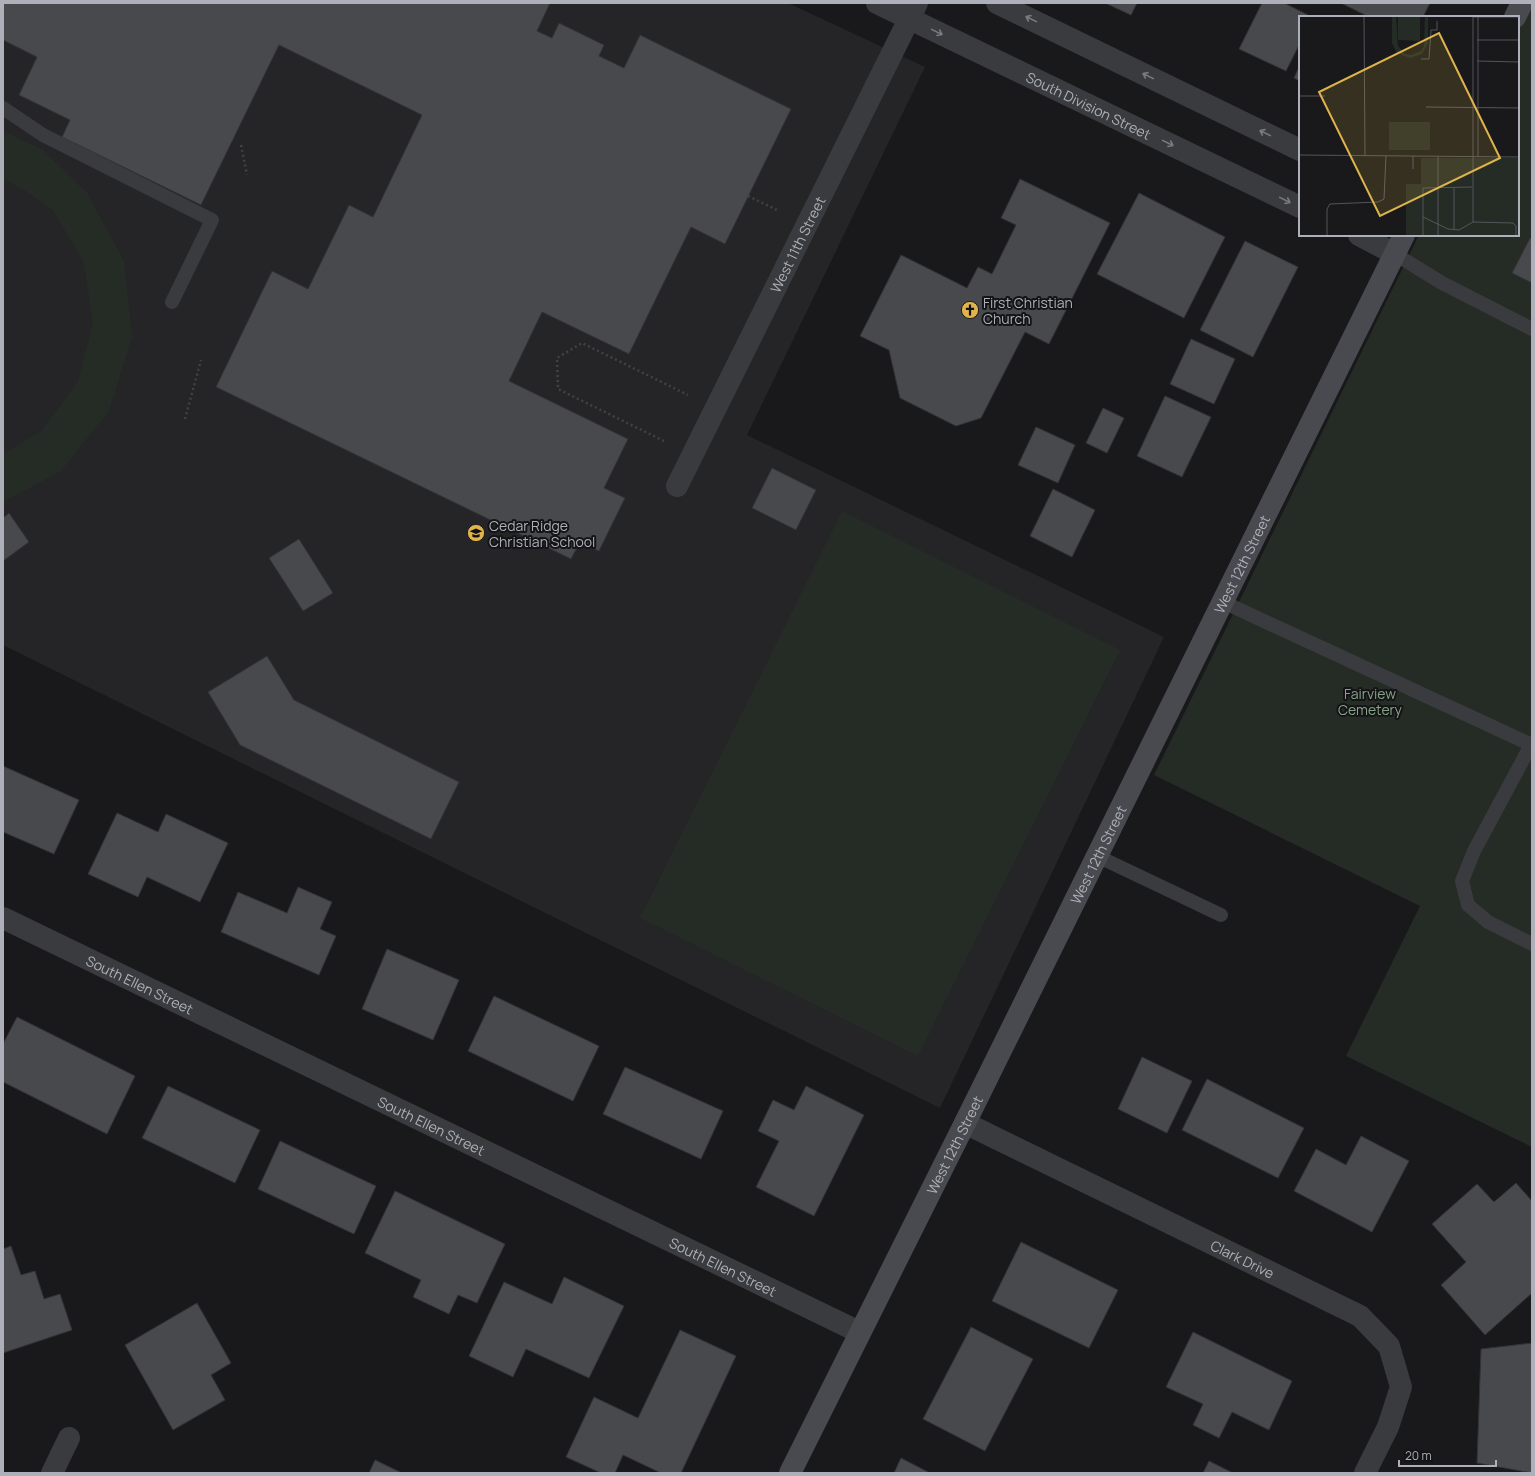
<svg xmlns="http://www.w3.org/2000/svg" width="1535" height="1476" font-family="Manrope,sans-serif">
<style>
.built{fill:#252527}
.green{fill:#252c26}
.building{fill:#48494d;stroke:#333336}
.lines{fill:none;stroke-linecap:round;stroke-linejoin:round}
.path{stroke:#404246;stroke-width:2.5;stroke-dasharray:2 3;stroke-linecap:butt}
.lane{stroke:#3a3b3f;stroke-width:14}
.street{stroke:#3a3b3f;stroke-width:22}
.secondary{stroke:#484a4f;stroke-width:22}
.oneway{stroke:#797b82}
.labels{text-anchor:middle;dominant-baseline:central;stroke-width:4;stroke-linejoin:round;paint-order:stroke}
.street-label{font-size:14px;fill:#adb0b9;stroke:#141416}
.poi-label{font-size:14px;fill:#adb0b9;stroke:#141416;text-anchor:start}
.park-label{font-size:14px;fill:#86a289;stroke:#141416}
.inset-road{fill:none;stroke:#54555a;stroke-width:1}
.view{fill:#dfb44c;fill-opacity:0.15;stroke:#dfb44c;stroke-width:2}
.inset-edge{fill:none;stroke:#adb0b9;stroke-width:2}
</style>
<rect width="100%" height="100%" fill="#19191b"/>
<path class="built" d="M3,3H788L925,67L747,435L1164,637L940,1108L3,645Z"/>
<path class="green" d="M1532,3V1147L1346,1056L1420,906L1154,775L1419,235H1518V32Z
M3,131L43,150L87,193L124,261L132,337L109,411L61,471L3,502V454L41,431L78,382L93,323L84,263L53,210L23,189L3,179Z
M842,511L1120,650L918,1056L640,918Z"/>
<path class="building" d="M3,3H419L421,4L422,3H550L537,31L552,38L559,23L604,45L599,56L624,68L640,35L791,109L725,244L691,227L629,354L542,312L509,381L628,439L604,488L625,498L599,551L580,542L571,559L216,387L272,271L308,289L349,205L373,217L422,115L279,45L201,205L62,137L70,120L19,95L37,57L3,40Z
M1105,3H1137L1131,15Z
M1262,3H1284L1312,17H1300V43L1286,71L1239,49Z
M1341,3H1430L1423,17H1369Z
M1300,65V81L1294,78Z
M1020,179L1110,223L1049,344L1025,332L981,418L956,426L900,398L889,350L860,336L901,255L967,288L978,267L992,274L1016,225L1001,218Z
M1139,193L1225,237L1184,318L1097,274Z
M1530,238L1532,239V283L1512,273Z
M1245,241L1298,267L1253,357L1200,330Z
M1191,339L1235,359L1214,404L1170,384Z
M1165,396L1211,417L1182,477L1137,456Z
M1103,408L1124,418L1107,453L1086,443Z
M1036,427L1075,445L1058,483L1018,465Z
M772,468L816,490L796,530L752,508Z
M1053,489L1095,510L1072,557L1030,536Z
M9,513L29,542L3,561V518Z
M299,539L333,593L303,611L269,558Z
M267,656L294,700L459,782L431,839L240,745L208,692Z
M3,766L79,800L54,854L3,832Z
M117,813L158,832L166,814L228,843L200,902L147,877L138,897L88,874Z
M298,887L332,902L320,929L336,936L319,975L221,932L238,892L287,913Z
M387,949L459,980L433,1040L362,1009Z
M494,996L599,1046L573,1101L468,1051Z
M17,1017L135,1076L107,1134L3,1082V1044Z
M1142,1057L1192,1081L1167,1133L1118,1109Z
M625,1067L723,1111L701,1159L603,1114Z
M1207,1079L1304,1128L1278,1178L1182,1130Z
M168,1086L260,1130L235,1183L142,1138Z
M806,1086L864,1115L814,1216L756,1187L779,1141L758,1131L773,1100L794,1110Z
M1361,1136L1409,1161L1372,1232L1294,1191L1316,1149L1346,1165Z
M280,1141L376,1186L354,1234L258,1189Z
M1516,1183L1532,1201V1293L1485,1335L1441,1285L1466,1262L1432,1224L1477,1184L1494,1202Z
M395,1191L505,1244L477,1303L458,1295L449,1314L413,1297L421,1280L365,1253Z
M1021,1242L1118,1290L1089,1348L992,1301Z
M11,1246L21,1275L35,1271L44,1299L60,1294L72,1330L3,1353V1249Z
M564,1277L624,1306L589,1378L526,1349L513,1377L469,1356L504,1282L552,1304Z
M197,1303L231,1363L211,1375L225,1400L173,1430L125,1345Z
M971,1327L1033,1359L985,1451L923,1419Z
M680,1330L736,1356L681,1473H661L623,1455L615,1473H601L566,1457L594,1397L638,1418Z
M1193,1332L1292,1381L1269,1430L1232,1412L1219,1438L1193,1425L1203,1404L1166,1387Z
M1532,1343V1473L1477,1463L1481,1349Z
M901,1458L930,1473H894Z
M375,1460L402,1473H369Z
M1209,1461L1233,1473H1203Z"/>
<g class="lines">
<path class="path" d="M241,145L247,175
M748,196L777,210
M185,419L201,360
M664,441L558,389L557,358L582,343L688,395"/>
<path class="lane" d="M3,108L43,135L212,220L172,302
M1395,254L1442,283L1532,329
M1223,602L1532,745
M1532,743L1474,851L1462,881L1468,905L1488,922L1532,944
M1097,856L1221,915"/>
<g class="street">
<path id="s1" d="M877,3L1300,207"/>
<path d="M997,3L1300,150"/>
<path d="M1359,235L1395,254"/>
<path id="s2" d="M677,486L917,3"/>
<path id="s3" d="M3,918L859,1332"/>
<path id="s4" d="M965,1123L1360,1316L1389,1346L1401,1387L1388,1427L1365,1473"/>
<path d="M52,1473L69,1438"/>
</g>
<g class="secondary">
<path d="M1515,17L1522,3"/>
<path id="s5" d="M790,1473L965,1123L1404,235"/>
</g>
</g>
<defs><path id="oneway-shaft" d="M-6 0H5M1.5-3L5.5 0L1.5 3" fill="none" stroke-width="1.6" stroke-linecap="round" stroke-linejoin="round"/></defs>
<g class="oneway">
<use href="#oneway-shaft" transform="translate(1031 19) rotate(-154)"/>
<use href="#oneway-shaft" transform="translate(937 32) rotate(26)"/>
<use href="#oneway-shaft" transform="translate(1148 76) rotate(-154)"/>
<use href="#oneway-shaft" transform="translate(1265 133) rotate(-154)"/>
<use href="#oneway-shaft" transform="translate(1168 143) rotate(26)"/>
<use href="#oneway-shaft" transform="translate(1285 200) rotate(26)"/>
</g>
<defs>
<symbol id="church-disc" viewBox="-11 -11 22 22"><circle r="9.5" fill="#dfb44c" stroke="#141416"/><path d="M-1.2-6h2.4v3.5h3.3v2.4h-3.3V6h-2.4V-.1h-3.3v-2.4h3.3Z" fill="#111"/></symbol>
<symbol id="school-disc" viewBox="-11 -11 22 22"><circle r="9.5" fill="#dfb44c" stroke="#141416"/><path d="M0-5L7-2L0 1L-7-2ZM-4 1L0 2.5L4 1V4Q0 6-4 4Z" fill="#111"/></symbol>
</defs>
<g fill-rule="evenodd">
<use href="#church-disc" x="960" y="300" width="20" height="20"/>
<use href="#school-disc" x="466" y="523" width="20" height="20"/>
</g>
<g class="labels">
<g class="street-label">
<text stroke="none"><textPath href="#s1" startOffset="235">South Division Street</textPath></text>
<text stroke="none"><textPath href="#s2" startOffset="270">West 11th Street</textPath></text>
<text stroke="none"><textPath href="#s5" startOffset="1015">West 12th Street</textPath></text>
<text stroke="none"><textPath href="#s5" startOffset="691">West 12th Street</textPath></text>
<text stroke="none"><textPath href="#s3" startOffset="152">South Ellen Street</textPath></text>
<text stroke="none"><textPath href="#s3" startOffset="476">South Ellen Street</textPath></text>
<text stroke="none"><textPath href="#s5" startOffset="367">West 12th Street</textPath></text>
<text stroke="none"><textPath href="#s4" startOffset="309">Clark Drive</textPath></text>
<text stroke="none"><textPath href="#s3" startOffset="800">South Ellen Street</textPath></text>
</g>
<g class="poi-label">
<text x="983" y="302">First Christian<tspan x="983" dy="16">Church</tspan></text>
<text x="489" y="525">Cedar Ridge<tspan x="489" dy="16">Christian School</tspan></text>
</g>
<g class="park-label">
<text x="1370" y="693">Fairview<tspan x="1370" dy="16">Cemetery</tspan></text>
</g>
</g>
<g transform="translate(1299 16)">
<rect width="220" height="220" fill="#19191b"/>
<path d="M93,0H97L99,30L106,38L112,39L122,35L125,30L126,0H129V27L123,38L111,42L98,37L93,27ZM99,0H121V25L99,24ZM90,106H131V134H90ZM122,142H220V220H107V168H122Z" fill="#252c26"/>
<path class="inset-road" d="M65,0L66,140M179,0V141M174,1H220M178,24H220M122,43H130L132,14H138V5M178,45L220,46M0,80H26M127,91L220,92M0,139L220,141M114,140V153M155,171V213M124,201L149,213L160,214L174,206V0M174,206L214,207L217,210V220M28,220V193L31,188L79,186L85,183L87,140M124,220V172L173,171M139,220V140"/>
<path class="view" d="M140,17L201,142L81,200L20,76Z"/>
<rect width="220" height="220" class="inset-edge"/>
</g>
<rect width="1535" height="1476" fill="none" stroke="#adb0b9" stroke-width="8"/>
<path d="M1399 1460v6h97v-6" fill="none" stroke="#adb0b9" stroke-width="2"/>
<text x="1405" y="1460" font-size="12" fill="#adb0b9" stroke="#141416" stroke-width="3" paint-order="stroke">20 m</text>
</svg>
